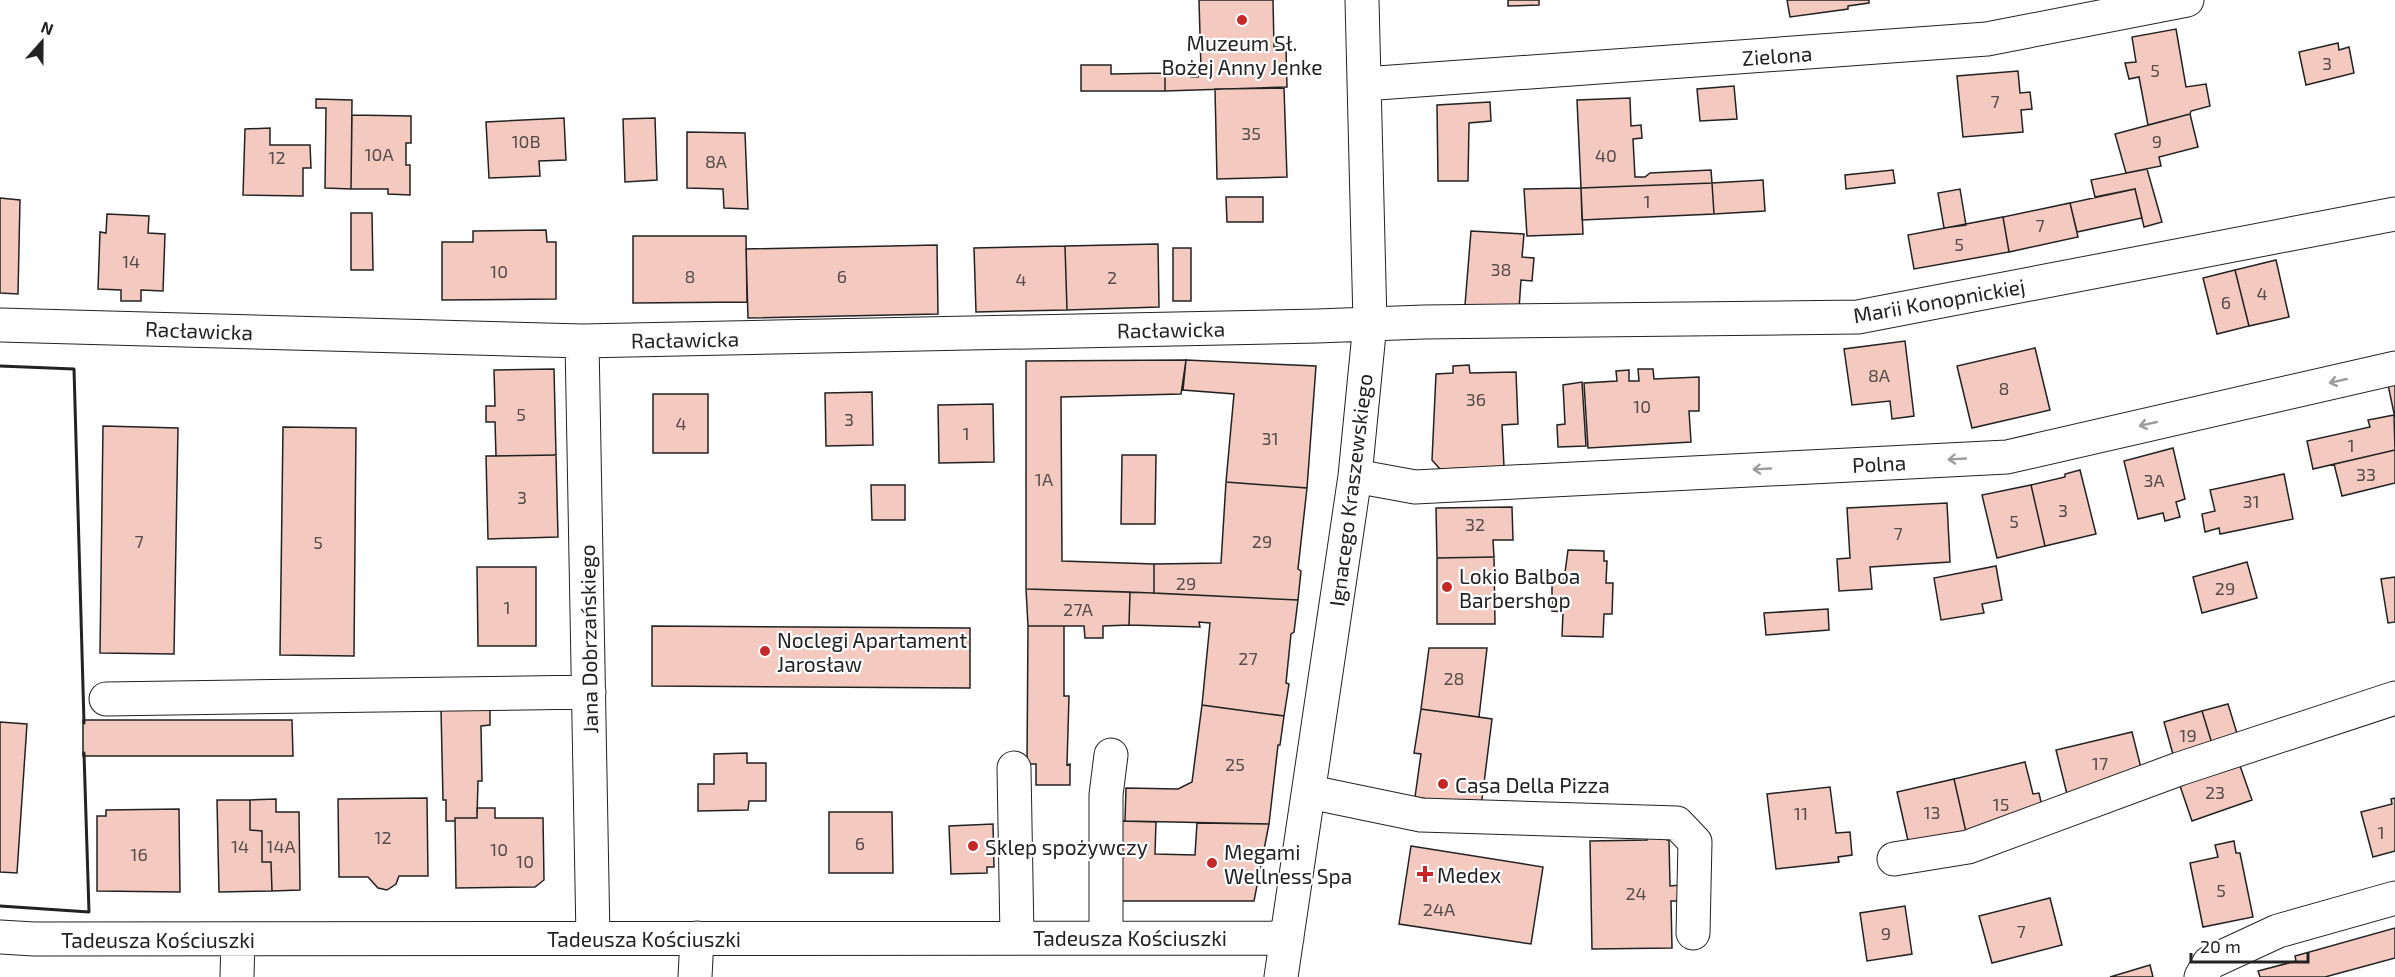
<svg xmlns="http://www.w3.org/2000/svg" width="2395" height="977" font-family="'Exo 2',sans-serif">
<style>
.building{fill:#f3c9c0;stroke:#222;stroke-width:1.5}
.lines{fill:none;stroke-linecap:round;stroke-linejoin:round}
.minor-casing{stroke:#222;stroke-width:35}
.minor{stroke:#fff;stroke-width:33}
.wall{stroke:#222;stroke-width:3}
.oneway{stroke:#9c9c9c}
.poi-dot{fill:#c62828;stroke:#fff;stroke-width:2}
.labels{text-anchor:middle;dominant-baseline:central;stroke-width:4.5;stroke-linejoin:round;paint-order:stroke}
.number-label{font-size:18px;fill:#564c4a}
.poi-label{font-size:21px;fill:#222;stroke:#fff;text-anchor:start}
.street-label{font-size:21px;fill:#222;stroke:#fff}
</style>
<rect width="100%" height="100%" fill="#fff"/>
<path class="building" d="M1199,0H1273L1274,47H1286L1287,87L1165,91V73H1187L1191,77H1198L1201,70Z
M1508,0H1539V5L1508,6Z
M1787,0H1869V3L1848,6V9L1790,17Z
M2176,29L2186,87L2206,84L2210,106L2191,111L2190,114L2148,125L2139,77L2129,79L2125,63L2136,62L2132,37Z
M2338,43L2339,50L2349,47L2354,73L2306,85L2299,52Z
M1081,65H1111V74L1165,73V91H1081Z
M2018,71L2020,93L2030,92L2032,109L2021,110L2023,132L1963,137L1957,76Z
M1734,86L1737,119L1700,121L1697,89Z
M1284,88L1287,177L1217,179L1215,89Z
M1630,98L1631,126L1641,125L1642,138L1633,139L1635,177H1645L1650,173L1711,170L1712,183L1581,188L1577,100Z
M316,99L352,100L351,189L325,188L326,108H316Z
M1490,102L1491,121L1469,123L1468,181H1438L1437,105Z
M2190,114L2198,147L2159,157L2161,166L2126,173L2115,134Z
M352,115L411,116V143H406V165H410V195L388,194V189H351Z
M564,118L566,160L539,161L540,176L489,178L486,122Z
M655,118L657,180L625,182L623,119Z
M270,128V145H310L311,168H303V196L243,195L245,129Z
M687,132L745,133L748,209L724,208L723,189L687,188Z
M2147,169L2162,222L2144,227L2135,189L2095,197L2091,180Z
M1893,170L1895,183L1846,189L1845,175Z
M1763,180L1765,211L1714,214L1712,183Z
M1712,183L1714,214L1582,220L1581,188Z
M1581,188L1583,234L1527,236L1524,189Z
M1960,189L1966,225L1944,228L1938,193Z
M2135,189L2142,218L2077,232L2070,203Z
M1226,197H1263V222H1227Z
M0,198L20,200L18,294L0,293Z
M2070,203L2078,237L2009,252L2003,217Z
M351,213H372L373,270H351Z
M107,214L149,216L148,233L165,234L163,291L141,290V301H121V290L98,289L100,232L106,233Z
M2003,217L2009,252L1914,269L1908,235Z
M546,230L547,242H556V299L442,300V242H473V231Z
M1471,231L1524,234L1522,257L1534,258L1532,281L1521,280L1519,309L1465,305Z
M633,236H746L747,302L633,303Z
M1158,244L1159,307L1067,310L1065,246Z
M937,245L938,314L748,318L746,249Z
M1065,246L1067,310L976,312L974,248Z
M1173,248H1191V301H1173Z
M2276,260L2289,317L2249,326L2235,270Z
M2235,270L2249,326L2217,334L2203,278Z
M1905,341L1914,416L1892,419L1890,401L1852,405L1844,349Z
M2035,348L2050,410L1972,428L1957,366Z
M1186,360L1181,394L1061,397L1062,561L1154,564V593L1026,589V361Z
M1186,360L1316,366L1307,488L1226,482L1234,394L1183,390Z
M1469,365L1470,373L1516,372L1518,424L1502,425L1504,467L1440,469L1432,460L1436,374L1453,373V366Z
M554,369L556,455L496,456L495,422H486V406H495L494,370Z
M1638,369H1653L1654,379L1699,377V411H1689L1691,442L1588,448L1584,383L1617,381L1616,371L1629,370V381H1639Z
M2395,379V418L2387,380Z
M1582,382L1586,446L1558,447L1557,425L1565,424L1563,385Z
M872,392L873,445L826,446L825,393Z
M653,394H708V453H653Z
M993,404L994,462L939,463L938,405Z
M2394,415L2395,450L2313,469L2307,441L2370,427L2368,420Z
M103,426L178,428L174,654L100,653Z
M283,427L356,428L354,656L280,655Z
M2173,448L2185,499L2176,502L2180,517L2165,521L2163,513L2138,519L2124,461Z
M2395,450V483L2342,496L2334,464Z
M556,455L558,537L488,539L486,456Z
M1122,455H1156L1155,524H1121Z
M2080,470L2096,534L2045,546L2031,485L2065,477V474Z
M2284,474L2293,519L2220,534L2219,528L2205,532L2202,514L2215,511L2210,490Z
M1226,482L1307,488L1298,569L1301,571L1298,600L1154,593V564L1221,563Z
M871,485H905V520H872Z
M2031,485L2045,546L1997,558L1982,495Z
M1947,503L1950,562L1870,567L1872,589L1839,591L1837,559L1850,558L1847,508Z
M1512,507L1513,540H1493L1494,557L1437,558L1436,508Z
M1568,550L1604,551V561H1607L1606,583H1613L1612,614H1604L1603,637L1562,636L1563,612L1552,611V580H1564Z
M1494,557L1495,624H1437V558Z
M2247,562L2257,598L2202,613L2193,577Z
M1996,566L2002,600L1982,604L1984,613L1941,620L1934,578Z
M477,567H536V646H478Z
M2395,577V622L2388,623L2381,579Z
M1026,589L1130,592L1129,625L1103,626V638H1085L1084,626H1028Z
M1130,592L1298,600L1294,632L1291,634L1286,683L1289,684L1284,716L1202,705L1210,623L1199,622L1200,627L1129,625Z
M1828,609L1829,630L1766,635L1764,613Z
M652,626L970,628V688L652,686Z
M1028,626H1064V696H1069L1067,765L1070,764V785H1036V764H1027Z
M1429,648H1487L1479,717L1421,709Z
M2228,704L2239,740L2213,747L2202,711Z
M1202,705L1284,716L1280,745H1278L1269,824L1125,821L1126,788L1178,789L1192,782Z
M490,708V725L481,726L482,781H478L477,818H455V821H446V800H443L441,709Z
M1421,709L1492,719L1481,807L1415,797L1421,754L1414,753Z
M2202,711L2213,747L2174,758L2164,722Z
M83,720H292L293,756H83Z
M0,722L27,724L17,873L0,872Z
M2132,732L2143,776L2067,794L2056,750Z
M747,753V763H766V801H749L748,810L698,811V784H714V754Z
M2025,762L2033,794L2039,793L2044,815L1966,832L1954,779Z
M2239,763L2252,800L2192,821L2179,783Z
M1954,779L1966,832L1909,845L1897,792Z
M1830,787L1836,833L1850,832L1852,855L1838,857L1839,862L1776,869L1767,794Z
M427,798L428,876H399L396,884L387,890L378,888L368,877H339L338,799Z
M2395,798V851L2373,857L2361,812L2392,804L2391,799Z
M276,799V812H299L300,890L272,891L271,862H262V831L250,830V800Z
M217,800H250V830L262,831V862H271L272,891L219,892Z
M477,808H495V818H543L544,880L535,887L456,888L455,818H477Z
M179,809L180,892L97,891V816H106V810Z
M829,812H892L893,873H829Z
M1120,821L1156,822L1155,854L1195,855L1197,823L1269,824L1254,901H1122Z
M993,824L994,867H987V873L951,874L949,826Z
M1647,828H1667V840H1669L1670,886L1680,885V901H1671L1672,948L1592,949L1590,841L1647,840Z
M2234,841L2236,853H2240L2253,917L2203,927L2190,863L2218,857L2215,845Z
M1411,846L1543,867L1531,944L1399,924Z
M2050,898L2062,945L1992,963L1979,916Z
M1905,906L1912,954L1867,961L1860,913Z
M2395,928V958L2325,977H2260L2258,971L2296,961L2295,956Z
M2150,965L2153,977H2110Z"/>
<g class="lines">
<defs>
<path id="minor" d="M1364,84L1987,39L2187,0
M0,325L582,341L1317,326L1424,322L1858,317L2395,214
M582,341L593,938
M1355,476L1415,487L2007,457L2395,368
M106,699L589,692
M1014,768L1017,937
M1310,792L1421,815L1677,823L1695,842L1693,933
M1894,859L1968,847L2179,769L2395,698
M0,937L34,939L1287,938
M1106,937V795L1111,755
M237,977L238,939
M695,977L697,938
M1281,977L1355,476L1370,323L1362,0
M2201,977L2209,963L2278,931L2395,898"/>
</defs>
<use href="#minor" class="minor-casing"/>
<use href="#minor" class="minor"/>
<path class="wall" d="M0,366L74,369L84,723
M0,906L89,912L84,753"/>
</g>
<defs><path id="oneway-shaft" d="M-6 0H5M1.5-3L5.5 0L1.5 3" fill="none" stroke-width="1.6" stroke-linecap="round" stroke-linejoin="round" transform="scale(1.5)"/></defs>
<g class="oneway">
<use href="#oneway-shaft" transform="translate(2338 381) rotate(167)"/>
<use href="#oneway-shaft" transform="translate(2148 424) rotate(167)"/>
<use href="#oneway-shaft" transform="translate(1957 459) rotate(177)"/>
<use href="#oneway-shaft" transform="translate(1762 469) rotate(177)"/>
</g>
<g class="poi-dot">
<circle cx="1242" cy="20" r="6"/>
<circle cx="1447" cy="587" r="6"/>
<circle cx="765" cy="651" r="6"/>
<circle cx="1443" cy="784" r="6"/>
<circle cx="973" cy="846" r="6"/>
<circle cx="1212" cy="863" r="6"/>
<path d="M1422 865h6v6h6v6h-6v6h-6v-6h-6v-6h6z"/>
</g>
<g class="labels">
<g class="number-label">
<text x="2327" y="63">3</text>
<text x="2155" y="70">5</text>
<text x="1995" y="101">7</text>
<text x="1251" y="133">35</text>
<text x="526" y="141">10B</text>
<text x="2157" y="141">9</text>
<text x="379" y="154">10A</text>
<text x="1606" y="155">40</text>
<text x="277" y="157">12</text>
<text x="716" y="161">8A</text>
<text x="1647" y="201">1</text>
<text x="2040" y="225">7</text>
<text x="1959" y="244">5</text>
<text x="131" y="261">14</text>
<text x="1501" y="269">38</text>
<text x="499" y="271">10</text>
<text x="690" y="276">8</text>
<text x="842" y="276">6</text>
<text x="1112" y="277">2</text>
<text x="1021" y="279">4</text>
<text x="2262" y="293">4</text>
<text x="2226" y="302">6</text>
<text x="1879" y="375">8A</text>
<text x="2004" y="388">8</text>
<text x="1476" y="399">36</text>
<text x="1642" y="406">10</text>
<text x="521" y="414">5</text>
<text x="849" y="419">3</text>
<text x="681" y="423">4</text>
<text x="966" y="433">1</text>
<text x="1270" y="438">31</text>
<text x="2351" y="445">1</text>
<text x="2366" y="474">33</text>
<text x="1044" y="479">1A</text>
<text x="2154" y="480">3A</text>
<text x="522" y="497">3</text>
<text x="2251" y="501">31</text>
<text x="2063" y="510">3</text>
<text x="2014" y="521">5</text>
<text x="1475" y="524">32</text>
<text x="1898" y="533">7</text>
<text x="139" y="541">7</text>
<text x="1262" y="541">29</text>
<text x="318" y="542">5</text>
<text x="1186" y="583">29</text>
<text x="2225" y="588">29</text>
<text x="507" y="607">1</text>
<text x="1078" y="609">27A</text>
<text x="1248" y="658">27</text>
<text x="1454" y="678">28</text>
<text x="2188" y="735">19</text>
<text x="2100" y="763">17</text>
<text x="1235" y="764">25</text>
<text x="2215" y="792">23</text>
<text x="2001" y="804">15</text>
<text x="1932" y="812">13</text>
<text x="1801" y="813">11</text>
<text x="2381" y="832">1</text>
<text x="383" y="837">12</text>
<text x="860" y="843">6</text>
<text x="240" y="846">14</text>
<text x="281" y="846">14A</text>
<text x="499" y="849">10</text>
<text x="139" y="854">16</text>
<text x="525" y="861">10</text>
<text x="2221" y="890">5</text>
<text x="1636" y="893">24</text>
<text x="1439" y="909">24A</text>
<text x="2021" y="931">7</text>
<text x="1886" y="933">9</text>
</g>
<g class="poi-label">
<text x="1242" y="42" text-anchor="middle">Muzeum Sł.<tspan x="1242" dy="24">Bożej Anny Jenke</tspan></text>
<text x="1459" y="575">Lokio Balboa<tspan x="1459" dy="24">Barbershop</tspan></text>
<text x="777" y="639">Noclegi Apartament<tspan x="777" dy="24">Jarosław</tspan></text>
<text x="1455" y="784">Casa Della Pizza</text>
<text x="985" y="846">Sklep spożywczy</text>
<text x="1224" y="851">Megami<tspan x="1224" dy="24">Wellness Spa</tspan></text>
<text x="1437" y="874">Medex</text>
</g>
<g class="street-label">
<text transform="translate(1777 55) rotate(-4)">Zielona</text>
<text transform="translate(1939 300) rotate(-10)">Marii Konopnickiej</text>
<text transform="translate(1171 329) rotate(-1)">Racławicka</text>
<text transform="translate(199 330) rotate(2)">Racławicka</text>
<text transform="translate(685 339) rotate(-1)">Racławicka</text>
<text transform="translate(1879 463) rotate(-3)">Polna</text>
<text transform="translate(1350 490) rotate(-83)">Ignacego Kraszewskiego</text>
<text transform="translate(588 639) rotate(-91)">Jana Dobrzańskiego</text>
<text x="1130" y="937">Tadeusza Kościuszki</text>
<text x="644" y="938">Tadeusza Kościuszki</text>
<text x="158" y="939">Tadeusza Kościuszki</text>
</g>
</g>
<g transform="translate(42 42) rotate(21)" stroke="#ffffff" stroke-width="4.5" paint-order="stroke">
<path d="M0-4.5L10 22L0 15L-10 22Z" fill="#222222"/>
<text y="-9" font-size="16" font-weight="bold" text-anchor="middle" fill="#222222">N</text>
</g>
<path d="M2191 953v9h117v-9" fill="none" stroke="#222222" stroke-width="3"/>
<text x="2200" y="953" font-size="18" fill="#222222" stroke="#ffffff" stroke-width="4.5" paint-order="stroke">20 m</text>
</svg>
